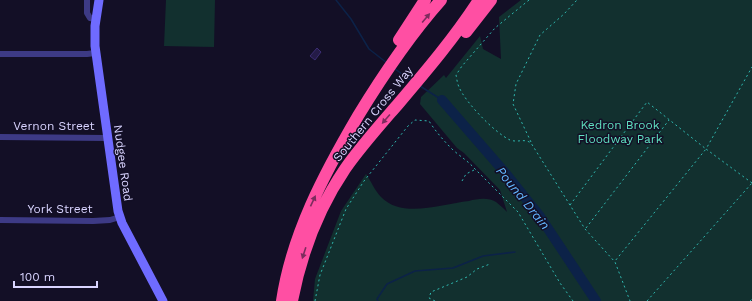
<svg xmlns="http://www.w3.org/2000/svg" width="752" height="301" font-family="'Work Sans',sans-serif">
<style>
.green{fill:#12302f}
.lines{fill:none;stroke-linecap:round;stroke-linejoin:round}
.stream{stroke:#0c2248;stroke-width:1.5}
.river{stroke:#0c2248;stroke-width:10}
.building{fill:#241b47;stroke:#3b2d73}
.path{stroke:#2fb8b0;stroke-width:1;stroke-dasharray:2 3;stroke-linecap:butt}
.minor{stroke:#3d3a85;stroke-width:6}
.secondary{stroke:#6f6bff;stroke-width:9}
.motorway{stroke:#ff4fa3;stroke-width:12}
.oneway{fill:#7d2c5e}
.labels{text-anchor:middle;dominant-baseline:central;stroke-width:3;stroke-linejoin:round;paint-order:stroke}
.street-label{font-size:12px;fill:#d9d4ff;stroke:#130f26}
.park-label{font-size:12px;fill:#5fe0c0;stroke:#130f26}
.water-label{font-size:13px;font-style:italic;fill:#62b6ff;stroke:#130f26}
</style>
<rect width="100%" height="100%" fill="#130f26"/>
<path class="green" d="M166,0H215L214,47L164,46Z
M521,0H752V301H313L315,279L341,211L366,174C371,181 375,191 381,197C402,219 442,204 469,201C477,199 488,197 496,202C500,205 504,209 507,212L500,190L464,153L457,148L420,104L421,97L444,75L446,78L480,36L483,49L501,59L499,17Z"/>
<g class="lines">
<path class="stream" d="M336,0L351,19L369,49L387,63
M395,69L412,81
M420,86L442,100
M378,301L377,299L387,284L415,271L453,268L483,256L515,252"/>
<path class="river" d="M442,100L507,175L539,215L596,301"/>
</g>
<path class="building" d="M317,48L321,52L315,60L310,56Z"/>
<g class="lines">
<path class="path" d="M529,0L495,28L462,66L456,75C457,79 457,83 459,87C465,102 495,133 510,140C518,143 524,138 531,143L585,229L615,262L630,301
M531,142L513,104L516,84L540,35L564,14L577,0
M462,181L466,174L474,170
M752,183L706,149L752,67
M570,205L647,102L706,149L615,261
M586,228L669,120
M315,301L320,275L346,209L364,181L408,126L415,120L429,121C436,132 444,141 453,150C461,157 468,161 475,169L518,212L560,283L573,301
M435,301L429,298L431,292L467,277L477,269L490,264
M647,301L752,183
M750,301L752,299"/>
<path class="minor" d="M87,0V13L90,18L95,19
M0,54H87L95,53
M0,137L107,138
M0,220L93,221L110,220L120,217"/>
<path class="secondary" d="M99,0L95,26V46L118,211L122,223L163,301"/>
<path class="motorway" d="M466,32L491,0
M399,40L425,0
M282,301C292,234 324,174 358,116C383,75 409,36 441,0
M292,301C301,254 318,209 345,169C361,146 380,125 399,103C427,70 455,37 479,0"/>
</g>
<defs><path id="oneway-solid" d="M-6-.8H1V-3.2L6.5 0L1 3.2V.8H-6Z"/></defs>
<g class="oneway">
<use href="#oneway-solid" transform="translate(426 18) rotate(-50)"/>
<use href="#oneway-solid" transform="translate(386 119) rotate(131)"/>
<use href="#oneway-solid" transform="translate(313 201) rotate(-65)"/>
<use href="#oneway-solid" transform="translate(304 253) rotate(108)"/>
</g>
<g class="labels">
<g class="street-label">
<text transform="translate(373 114) rotate(-51)">Southern Cross Way</text>
<text x="54" y="126">Vernon Street</text>
<text transform="translate(123 163) rotate(82)">Nudgee Road</text>
<text x="60" y="209">York Street</text>
</g>
<g class="park-label">
<text x="620" y="125">Kedron Brook<tspan x="620" dy="14">Floodway Park</tspan></text>
</g>
<g class="water-label">
<text transform="translate(523 198) rotate(51)">Pound Drain</text>
</g>
</g>
<path d="M14 281v6h83v-6" fill="none" stroke="#d9d4ff" stroke-width="2"/>
<text x="20" y="281" font-size="12" fill="#d9d4ff" stroke="#130f26" stroke-width="3" paint-order="stroke">100 m</text>
</svg>
